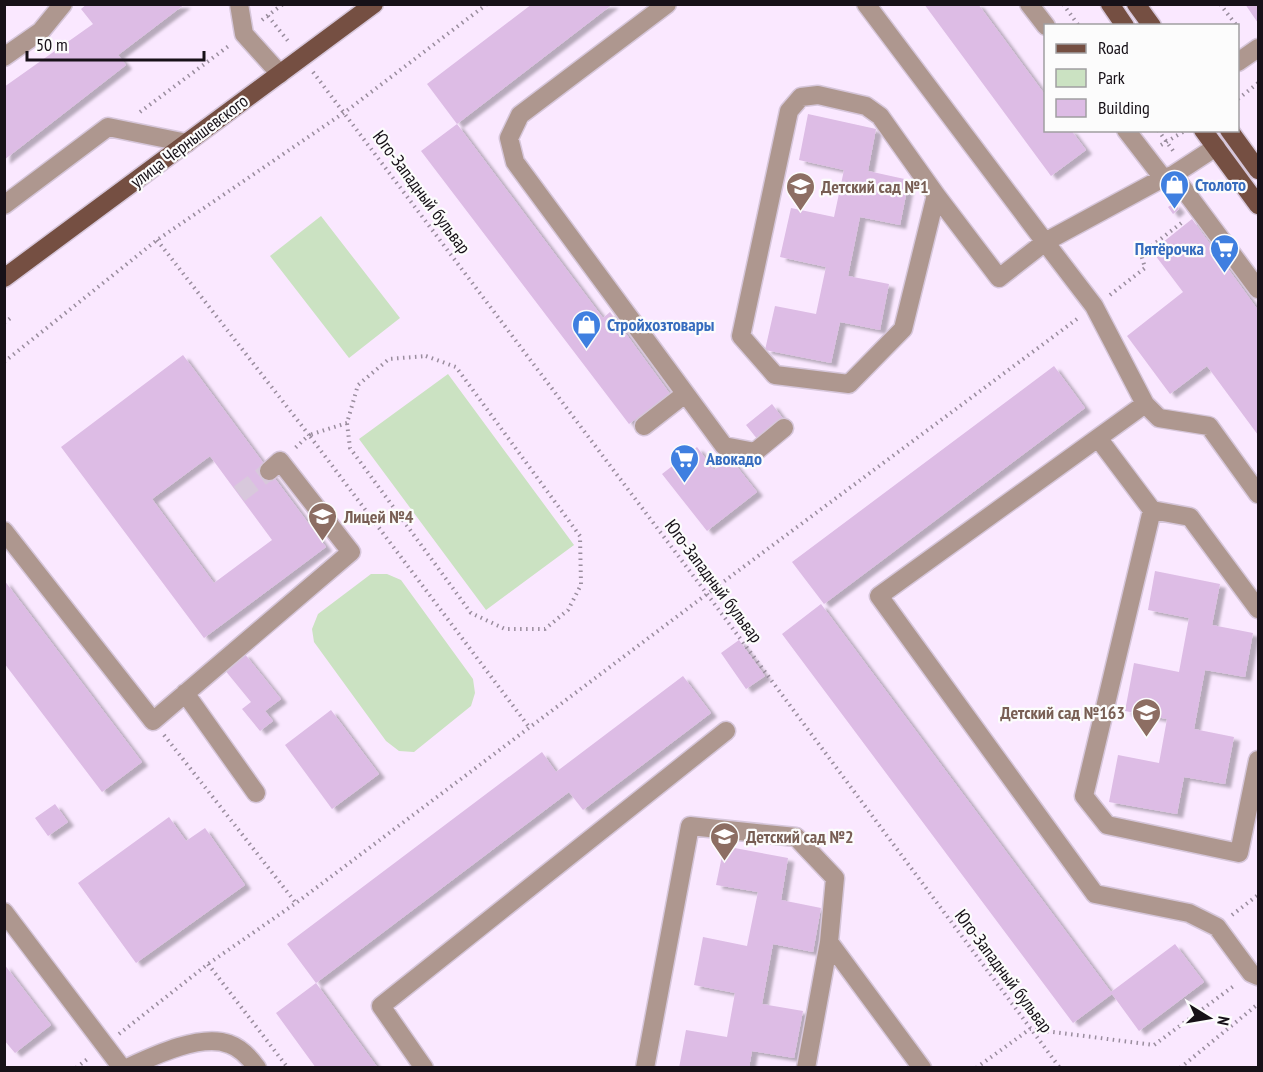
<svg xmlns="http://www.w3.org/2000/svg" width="1263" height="1072" font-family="'PT Sans Narrow',sans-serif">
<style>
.green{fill:#cbe2c2}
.building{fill:#ddbce5;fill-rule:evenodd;filter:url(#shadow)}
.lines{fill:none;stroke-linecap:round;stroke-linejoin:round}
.minor-tunnel{stroke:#d8c8dc;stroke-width:18;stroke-dasharray:18 9;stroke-linecap:butt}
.minor-casing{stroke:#d6c6da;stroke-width:21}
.major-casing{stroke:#d6c6da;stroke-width:21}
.path{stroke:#9a8d9e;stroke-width:4;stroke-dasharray:1.5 4.5;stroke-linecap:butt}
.minor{stroke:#ae978f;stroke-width:18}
.major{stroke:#754f42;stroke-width:18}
.labels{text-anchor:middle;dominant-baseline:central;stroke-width:4.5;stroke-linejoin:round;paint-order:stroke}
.street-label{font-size:18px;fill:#171118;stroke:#fcfcfc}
.shop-label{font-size:18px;font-weight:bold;fill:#366cbe;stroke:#fcfcfc;text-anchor:start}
.education-label{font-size:18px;font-weight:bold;fill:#785e54;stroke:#fcfcfc;text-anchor:start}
</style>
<defs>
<filter id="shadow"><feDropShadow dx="6" dy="4" stdDeviation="1.5" flood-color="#0004"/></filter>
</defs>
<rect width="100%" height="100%" fill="#fae8ff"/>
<path class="green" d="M321,216L400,318L349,358L270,256Z
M448,374L574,545L486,610L359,439Z
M371,574H387L401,580L473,679L475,693L471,706L414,752L399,751L386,741L314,642L312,629L318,614Z"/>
<path class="building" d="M87,4H185L118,55L126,65L4,160V87L93,24L81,9Z
M532,4H613L457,124L427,84Z
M924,4H978L1046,96V130H1071L1086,150L1051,176Z
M1245,4H1258V23Z
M808,114L876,129L868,171L909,180L900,225L860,217L848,276L889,284L880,330L840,322L831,363L765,350L775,306L816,314L826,267L780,257L791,208L834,217L844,170L799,160Z
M457,124L603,318L610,312L670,394L629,424L421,151Z
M1174,203L1179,209L1173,214L1168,207Z
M1192,219L1258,310V435L1207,366L1170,394L1127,336L1183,292L1152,251Z
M183,355L326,547L204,638L61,447ZM210,456L272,540L214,583L152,499Z
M1054,366L1085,408L824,604L792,562Z
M772,404L784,420L758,440L746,425Z
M697,447L714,470L730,458L757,492L707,531L662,474Z
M1155,571L1220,584L1212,625L1253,633L1245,677L1205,670L1194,729L1234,737L1225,784L1184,777L1177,814L1109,802L1118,755L1159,763L1167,719L1125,711L1134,663L1179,672L1189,618L1148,610Z
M4,580L142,762L102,792L4,663Z
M821,604L1111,992L1175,944L1204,982L1139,1031L1112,994L1073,1023L782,634Z
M739,640L765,676L746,689L721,653Z
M244,653L281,699L265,711L273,721L260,731L242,709L251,702L224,669Z
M683,676L711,713L583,810L569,792L316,983L378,1068H316L276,1013L316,983L287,944L542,752L556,772Z
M331,710L379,774L332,809L285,745Z
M55,804L68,822L48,836L35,818Z
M169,817L186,841L205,828L245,885L136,963L78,883Z
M724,846L788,858L781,900L821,908L813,952L773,944L762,1004L803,1011L794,1058L752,1051L749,1068H679L686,1030L727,1037L735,993L694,985L703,937L747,946L758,892L716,885Z
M4,964L51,1025L15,1053L4,1040Z"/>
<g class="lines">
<path class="minor-tunnel" d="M239,494L269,471"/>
<defs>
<path id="minor" d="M239,4L244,34L280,74
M667,4L520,115L509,138L515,162L724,446L755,452L784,428
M866,4L1045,242L1163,178L1173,175L1216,147
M1029,4L1046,26
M4,57L41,31L63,4
M1238,62L1258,48
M1126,130L1163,178
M1173,175L1258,289
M936,195L903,329L849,384L775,375L741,336L789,111L801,97L818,95L866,106L880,116L936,195L999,278L1045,242L1094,306L1145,404L1159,418L1209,426L1258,494
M4,205L108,127L187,143
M1145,404L879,596L1095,894L1189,913L1217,927L1251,973L1258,976
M644,426L685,394
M1098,438L1152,510L1190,517L1258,609
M1152,510L1084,796L1107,825L1239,853L1258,760
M4,531L153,721L351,552L280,461L269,471
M185,693L256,793
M4,912L122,1068
M829,942L922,1068
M127,1068C153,1056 201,1033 229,1044C241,1048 250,1058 257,1068
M424,1068L381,1006L726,731
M645,1068L690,826L796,837L835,878L829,942L806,1068"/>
<path id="major" d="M1110,4L1125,26
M1136,4L1152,26
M1203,130L1258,205
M1229,130L1258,170
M4,278L374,4"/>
</defs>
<use href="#minor" class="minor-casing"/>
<use href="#major" class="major-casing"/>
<path class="path" d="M1063,4L1079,26
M1220,4L1237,26
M268,16L288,41
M262,20L283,4
M313,72L707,594L1060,1068
M1238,99L1258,83
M140,112L230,45
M1158,130L1174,152
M1161,145L1183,132
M157,240L309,435L294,449
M1110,295L1145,268L1141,254L1184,221
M4,323L12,317
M426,356L456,367L580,536L581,585L568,610L545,629H505L471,613L350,448L347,423L358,385L389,359Z
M4,362L157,240L345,112L487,4
M347,423L309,435L529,727
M164,735L296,903
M1232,915L1258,895
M208,964L288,1068
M119,1034L208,964L296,903L707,594L1077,319
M76,1068L90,1057
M976,1068L1030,1029L1154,1045L1235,985
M1180,1068L1258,1004"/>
<use href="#minor" class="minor"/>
<use href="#major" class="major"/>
</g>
<defs>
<symbol id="shop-pin" viewBox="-11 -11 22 30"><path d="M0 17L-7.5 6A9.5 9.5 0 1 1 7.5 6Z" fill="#3f7fe0" stroke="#fcfcfc"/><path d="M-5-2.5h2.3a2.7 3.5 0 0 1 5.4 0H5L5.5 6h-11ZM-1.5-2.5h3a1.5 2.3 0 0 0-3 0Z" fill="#fff"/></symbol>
<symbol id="school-pin" viewBox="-11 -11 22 30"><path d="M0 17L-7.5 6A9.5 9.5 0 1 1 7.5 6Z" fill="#8d6e63" stroke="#fcfcfc"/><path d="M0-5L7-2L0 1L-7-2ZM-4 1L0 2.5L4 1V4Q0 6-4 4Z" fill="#fff"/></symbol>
<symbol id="supermarket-pin" viewBox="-11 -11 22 30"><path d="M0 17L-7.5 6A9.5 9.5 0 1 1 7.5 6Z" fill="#3f7fe0" stroke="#fcfcfc"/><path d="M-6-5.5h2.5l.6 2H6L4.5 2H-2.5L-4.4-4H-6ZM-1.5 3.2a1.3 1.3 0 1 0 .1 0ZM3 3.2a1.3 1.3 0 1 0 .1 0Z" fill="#fff"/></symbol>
</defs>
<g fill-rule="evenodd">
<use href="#shop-pin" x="1158" y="168" width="33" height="45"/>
<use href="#school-pin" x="784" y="170" width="33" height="45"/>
<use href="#supermarket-pin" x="1208" y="232" width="33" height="45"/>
<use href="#shop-pin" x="570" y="308" width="33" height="45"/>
<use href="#supermarket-pin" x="668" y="442" width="33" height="45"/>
<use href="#school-pin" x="306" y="500" width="33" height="45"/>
<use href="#school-pin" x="1130" y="696" width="33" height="45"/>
<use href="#school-pin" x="708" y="820" width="33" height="45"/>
</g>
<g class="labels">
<g class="street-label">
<text transform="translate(189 141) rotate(-37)">улица Чернышевского</text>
<text transform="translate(422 192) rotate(53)">Юго-Западный бульвар</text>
<text transform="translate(714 581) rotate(53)">Юго-Западный бульвар</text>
<text transform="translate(1004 971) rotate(53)">Юго-Западный бульвар</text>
</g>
<g class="shop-label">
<text x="1195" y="184">Столото</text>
<text x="1204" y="248" text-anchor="end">Пятёрочка</text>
<text x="607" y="324">Стройхозтовары</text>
<text x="706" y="458">Авокадо</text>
</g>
<g class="education-label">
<text x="821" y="186">Детский сад №1</text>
<text x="344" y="516">Лицей №4</text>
<text x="1125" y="712" text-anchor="end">Детский сад №163</text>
<text x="746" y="836">Детский сад №2</text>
</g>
</g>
<rect width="1263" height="1072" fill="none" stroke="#171118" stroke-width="12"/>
<rect x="1044" y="24" width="195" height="108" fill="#fcfcfc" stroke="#a09ea1" stroke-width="1.5"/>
<rect x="1056" y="44" width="30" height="9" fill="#754f42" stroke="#a09ea1" stroke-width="1.5"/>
<text x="1098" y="54" font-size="18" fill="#171118">Road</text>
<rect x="1056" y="69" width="30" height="18" fill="#cbe2c2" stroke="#a09ea1" stroke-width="1.5"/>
<text x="1098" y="84" font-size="18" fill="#171118">Park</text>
<rect x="1056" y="99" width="30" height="18" fill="#ddbce5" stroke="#a09ea1" stroke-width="1.5"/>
<text x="1098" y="114" font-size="18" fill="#171118">Building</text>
<g transform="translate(1209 1018) rotate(101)" stroke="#fcfcfc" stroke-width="4.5" paint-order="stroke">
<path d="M0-4.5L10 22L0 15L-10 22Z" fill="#171118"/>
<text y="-9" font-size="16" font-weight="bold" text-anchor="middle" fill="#171118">N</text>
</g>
<path d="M27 51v9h177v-9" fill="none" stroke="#171118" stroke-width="3"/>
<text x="36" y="51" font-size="18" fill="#171118" stroke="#fcfcfc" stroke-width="4.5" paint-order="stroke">50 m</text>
</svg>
